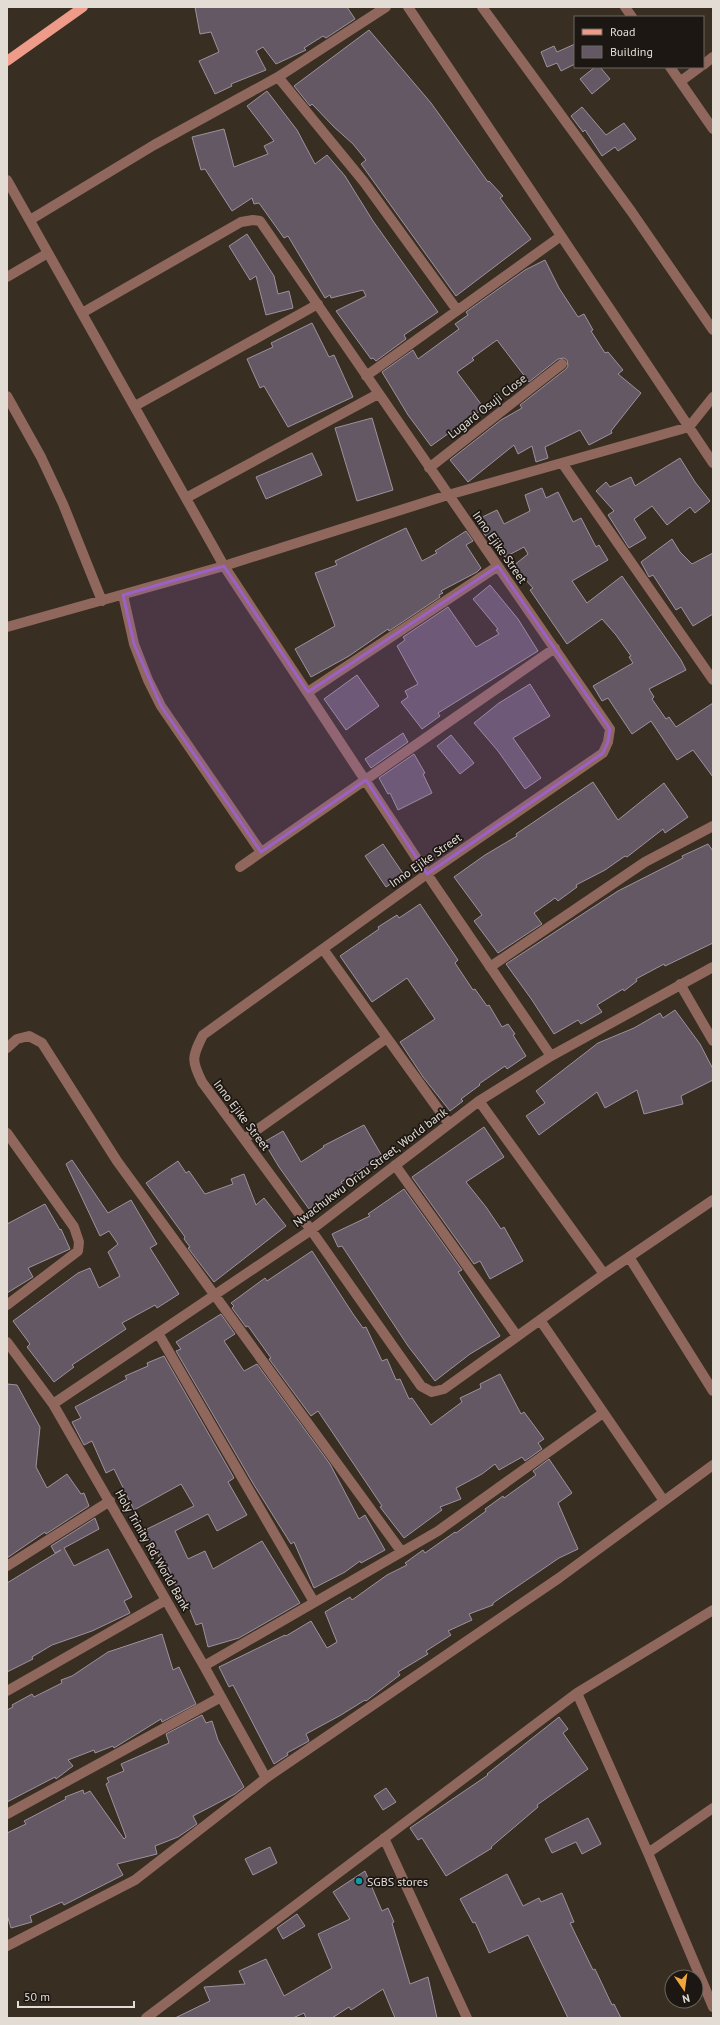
<svg xmlns="http://www.w3.org/2000/svg" width="720" height="2025" font-family="'PT Sans',sans-serif">
<style>
.building{fill:#645864;stroke:#9f919e}
.lines{fill:none;stroke-linecap:round;stroke-linejoin:round}
.minor{stroke:#90675d;stroke-width:10}
.major{stroke:#ef9b89;stroke-width:10}
.marked{fill:#9a61c6;fill-opacity:0.2;stroke:#9a61c6;stroke-width:3;stroke-linejoin:round}
.culture-dot{fill:#0f9aa8;stroke:#1c1712;stroke-width:1.5}
.labels{text-anchor:middle;dominant-baseline:central;stroke-width:3.5;stroke-linejoin:round;paint-order:stroke}
.street-label{font-size:12px;fill:#e3dcd5;stroke:#1c1712}
.poi-label{font-size:12px;fill:#e3dcd5;stroke:#1c1712;text-anchor:start}
</style>
<rect width="100%" height="100%" fill="#382e22"/>
<path class="building" d="M195,7H347L355,19L326,38L323,36L304,48L306,50L276,64L263,47L256,51L266,70L231,84L232,86L215,94L199,61L219,52L211,32L200,34Z
M369,30L431,103L488,182L489,181L503,196L500,198L531,239L456,296L361,164L366,160L353,144L334,127L312,104L310,106L294,86Z
M575,44V64L561,71L557,63L547,67L541,52L554,46L557,52Z
M595,67H600L610,79L592,94L580,79Z
M267,91L297,130L315,164L327,155L345,176L373,221L438,312L404,335L406,339L376,361L373,358L371,359L336,311L366,296L363,290L331,298L330,295L325,298L288,236L284,238L259,203L254,204L252,198L232,211L205,169L201,170L192,137L224,129L234,167L268,154L264,146L274,141L247,106Z
M582,107L606,135L624,123L636,139L618,151L615,147L602,156L585,130L583,132L571,116Z
M247,234L274,276L278,294L289,291L293,308L266,315L256,276L250,280L229,246Z
M545,260L559,288L578,317L584,314L593,330L591,331L605,353L608,352L623,370L618,374L641,393L611,431L612,433L589,445L580,430L545,447L548,458L536,462L532,446L518,454L514,445L468,482L450,460L501,420L522,408L520,405L566,369L568,366L567,360L564,358L558,359L529,382L497,340L472,358L474,360L457,372L484,408L431,446L408,415L382,372L413,350L418,359L459,329L455,324L468,315L466,312L525,270Z
M312,323L329,357L334,355L353,397L288,427L264,386L260,388L247,359L273,347L271,343Z
M372,418L393,490L357,501L335,428Z
M312,453L322,475L266,499L256,477Z
M680,458L695,482L710,501L695,513L690,507L667,525L652,506L634,519L646,538L629,548L608,515L614,511L596,491L606,482L610,487L631,477L635,486Z
M542,488L546,498L558,492L573,522L581,518L596,547L599,545L608,560L572,581L587,603L622,576L681,660L686,670L649,689L654,697L652,699L666,719L669,717L676,727L713,703V777L693,750L677,760L651,721L632,734L608,698L602,701L593,686L633,663L629,657L631,656L616,635L602,619L567,644L530,590L533,588L513,566L528,554L524,547L505,557L485,535L477,524L476,520L497,510L504,524L530,511L525,495Z
M406,528L422,561L437,553L435,551L466,531L473,541L466,545L481,568L477,572L441,591L443,593L439,595L440,597L389,631L388,629L349,656L311,677L295,649L335,626L315,573L337,565L335,561Z
M672,539L680,552L692,564L713,553V614L693,626L681,607L676,610L653,575L649,577L641,562Z
M490,585L518,619L538,651L438,713L440,716L422,729L401,702L408,697L405,691L418,684L397,646L405,640L403,637L448,607L476,647L499,634L496,630L498,629L473,599Z
M357,675L379,706L346,730L324,699Z
M530,684L550,716L513,738L541,778L525,789L498,751L474,723L499,703Z
M403,733L408,742L371,768L365,759Z
M451,735L474,763L460,774L437,746Z
M414,754L425,773L423,774L432,793L398,810L390,793L388,794L379,778Z
M593,782L618,820L664,783L688,817L665,833L663,829L627,857L625,856L605,870L576,885L577,887L558,901L555,898L534,913L542,924L498,953L474,921L482,915L454,877L485,855L517,836L516,834Z
M383,844L404,875L386,887L365,856Z
M708,844L713,851V943L665,966L664,964L636,979L637,981L624,991L623,989L597,1005L602,1012L581,1024L578,1020L554,1034L532,1000L506,964L618,891L683,858L682,856Z
M420,904L458,960L455,963L473,990L475,989L487,1006L489,1005L502,1027L508,1024L515,1034L513,1035L526,1056L507,1069L505,1066L479,1084L480,1085L461,1099L463,1101L450,1111L423,1077L400,1042L435,1019L407,978L372,1002L340,956L379,929L378,927L397,915L399,918Z
M675,1010L700,1044L713,1069V1080L681,1096L683,1104L644,1114L637,1090L605,1108L597,1092L539,1135L526,1116L545,1103L536,1091L598,1043L634,1028L660,1013L663,1018Z
M364,1125L382,1156L341,1182L343,1185L309,1209L279,1167L264,1142L283,1131L301,1162L324,1147L323,1146Z
M484,1127L504,1157L466,1182L486,1207L501,1229L504,1227L523,1261L490,1279L480,1261L474,1264L412,1177Z
M72,1160L108,1213L131,1200L157,1244L150,1248L179,1294L157,1308L155,1305L122,1323L126,1329L72,1365L74,1367L54,1382L27,1347L30,1344L13,1321L78,1273L90,1268L99,1288L120,1276L108,1252L118,1244L109,1231L100,1236L66,1164Z
M178,1161L186,1173L189,1171L205,1194L233,1184L231,1179L244,1174L256,1205L264,1198L286,1226L214,1282L188,1248L190,1247L184,1239L185,1237L146,1183Z
M404,1189L462,1270L458,1272L500,1336L470,1354L435,1381L408,1346L342,1246L338,1247L332,1234L370,1216L368,1214Z
M45,1204L60,1230L61,1229L70,1249L28,1268L33,1277L7,1293V1224Z
M312,1251L353,1314L363,1328L366,1327L382,1361L387,1359L396,1380L400,1379L409,1399L412,1398L431,1425L462,1402L460,1398L481,1388L480,1384L500,1374L521,1414L524,1412L544,1439L538,1443L542,1449L525,1461L522,1457L499,1470L495,1464L482,1474L456,1488L461,1499L440,1507L442,1510L404,1538L380,1507L382,1506L318,1411L311,1416L269,1359L271,1358L248,1326L246,1327L232,1308L234,1306L231,1303L265,1278L267,1281Z
M221,1314L235,1334L224,1341L244,1371L257,1364L330,1464L359,1519L365,1515L385,1550L361,1563L360,1561L345,1572L314,1588L294,1542L291,1544L254,1485L176,1351L181,1349L176,1342Z
M164,1356L234,1478L228,1482L247,1515L217,1531L208,1514L175,1531L188,1559L205,1551L213,1569L262,1541L300,1603L239,1638L208,1647L202,1623L196,1625L186,1600L183,1601L165,1561L162,1563L152,1542L150,1543L143,1531L194,1506L181,1484L134,1510L114,1469L106,1473L92,1441L84,1445L72,1422L81,1418L75,1407L127,1379L125,1376L148,1366L147,1363Z
M7,1384L17,1385L40,1427L36,1467L47,1488L67,1474L81,1494L84,1493L89,1506L46,1534L45,1532L7,1558Z
M549,1459L572,1493L558,1503L578,1549L559,1558L493,1603V1605L469,1614L472,1620L448,1631L451,1635L426,1651L428,1654L398,1672L400,1675L366,1701L365,1700L341,1715L306,1734L309,1741L287,1753L288,1755L274,1764L233,1685L229,1687L219,1667L285,1635L286,1636L311,1621L327,1648L337,1642L325,1612L350,1597L352,1600L387,1575L407,1565L405,1563L423,1550L425,1553L455,1532L456,1533L486,1511L485,1509L503,1496L504,1498L536,1475L533,1471Z
M95,1518L99,1529L64,1548L74,1566L108,1549L132,1597L124,1601L130,1613L92,1631L52,1645L32,1657L33,1659L7,1672V1583L61,1550L55,1553L51,1546Z
M162,1634L173,1670L179,1667L196,1704L162,1722L161,1719L114,1748L113,1746L95,1753L94,1750L68,1760L73,1766L56,1779L55,1777L7,1802V1710L13,1707L12,1705L32,1694L34,1697L62,1683L61,1680L72,1676L108,1652Z
M202,1715L206,1723L212,1721L218,1740L244,1787L235,1794L193,1816L197,1824L178,1837L155,1846L157,1854L117,1864L123,1875L64,1905L62,1902L30,1916L32,1922L11,1928L7,1915V1833L26,1824L24,1821L66,1799L65,1797L83,1790L84,1794L90,1791L124,1839L126,1837L106,1784L109,1782L107,1778L124,1771L121,1764L169,1743L166,1734Z
M559,1717L568,1729L563,1733L588,1769L537,1805L538,1807L491,1847L492,1848L446,1876L422,1838L418,1840L410,1828L488,1775L487,1774Z
M386,1788L396,1802L383,1810L374,1796Z
M588,1818L601,1844L582,1854L576,1842L552,1853L545,1839Z
M270,1847L277,1863L253,1875L245,1859Z
M365,1871L382,1911L388,1908L394,1922L392,1923L410,1984L428,1977L437,2018H395L383,1989L351,2010L349,2007L332,2018H306L304,2013L293,2018H175L210,2001L204,1987L245,1984L239,1971L266,1959L284,1996L332,1968L318,1934L350,1919L333,1892Z
M507,1874L523,1906L539,1898L541,1902L562,1893L574,1922L570,1923L593,1970L595,1969L612,2005L614,2004L621,2018H568L528,1935L489,1953L475,1922L473,1923L460,1899Z
M297,1914L305,1926L283,1939L277,1928Z"/>
<g class="lines">
<path class="minor" d="M408,7L713,463
M482,7L631,211L713,330
M625,7L632,17
M703,65L713,57
M670,67L713,129
M278,77L364,182L457,310
M681,81L700,67
M7,180L224,566L427,874L551,1056
M30,220L154,145L278,77L386,7
M7,277L48,253
M82,313L241,222L253,220L260,221L610,729L608,742L603,753L427,874L203,1035C192,1057 191,1060 202,1082L311,1230L421,1386L432,1392L444,1389L604,1274L713,1200
M366,376L561,236
M7,396L41,457L63,504L102,601
M135,406L318,304
M562,463L713,680
M429,468L562,364
M186,498L378,394
M123,595L134,644L148,680L161,706L261,852
M7,627L224,566L448,495L689,427L713,397
M308,692L498,566
M240,867L555,648
M323,949L449,1124
M490,967L645,862L713,826
M680,984L713,1041
M7,1048L17,1039L29,1036L42,1043L117,1161L401,1551
M479,1101L604,1274
M7,1133L74,1227L79,1242L78,1251L7,1305
M244,1139L387,1038
M395,1165L517,1336
M629,1257L713,1391
M540,1320L664,1501
M158,1333L314,1602
M7,1342L53,1404L204,1666L266,1778
M53,1404L311,1230L479,1101L551,1056L713,967
M7,1566L110,1501
M204,1666L438,1531L603,1413
M7,1691L166,1600
M577,1693L648,1853L713,2007
M7,1814L221,1697
M384,1838L467,2018
M648,1853L713,1808
M7,1946L135,1880L266,1778L559,1578L713,1465
M146,2018L577,1693L713,1610"/>
<path class="major" d="M7,61L83,7"/>
</g>
<path class="marked" d="M224,566L308,692L498,566L610,729L608,742L603,753L427,874L366,780L261,852L161,706L134,644L123,595Z"/>
<circle class="culture-dot" cx="359" cy="1881" r="4"/>
<g class="labels">
<g class="street-label">
<text transform="translate(487 406) rotate(-38)">Lugard Osuji Close</text>
<text transform="translate(500 547) rotate(55)">Inno Ejike Street</text>
<text transform="translate(425 860) rotate(-35)">Inno Ejike Street</text>
<text transform="translate(242 1115) rotate(53)">Inno Ejike Street</text>
<text transform="translate(370 1167) rotate(-37)">Nwachukwu Orizu Street, World bank</text>
<text transform="translate(153 1550) rotate(60)">Holy Trinity Rd, World Bank</text>
</g>
<g class="poi-label">
<text x="367" y="1881">SGBS stores</text>
</g>
</g>
<rect width="720" height="2025" fill="none" stroke="#e3dcd5" stroke-width="16"/>
<rect x="574" y="16" width="130" height="52" fill="#1c1712" stroke="#6c6660"/>
<rect x="582" y="29" width="20" height="6" fill="#ef9b89" stroke="#6c6660"/>
<text x="610" y="36" font-size="12" fill="#e3dcd5">Road</text>
<rect x="582" y="46" width="20" height="12" fill="#645864" stroke="#6c6660"/>
<text x="610" y="56" font-size="12" fill="#e3dcd5">Building</text>
<g transform="translate(684 1989) rotate(167)"><circle r="19" fill="#1c1712" stroke="#6c6660"/>
<path d="M0-3L7 15L0 10L-7 15Z" fill="#f0a73e"/>
<text y="-6" font-size="11" font-weight="bold" text-anchor="middle" fill="#e3dcd5">N</text>
</g>
<path d="M18 2001v6h116v-6" fill="none" stroke="#e3dcd5" stroke-width="2"/>
<text x="24" y="2001" font-size="12" fill="#e3dcd5" stroke="#1c1712" stroke-width="3" paint-order="stroke">50 m</text>
</svg>
